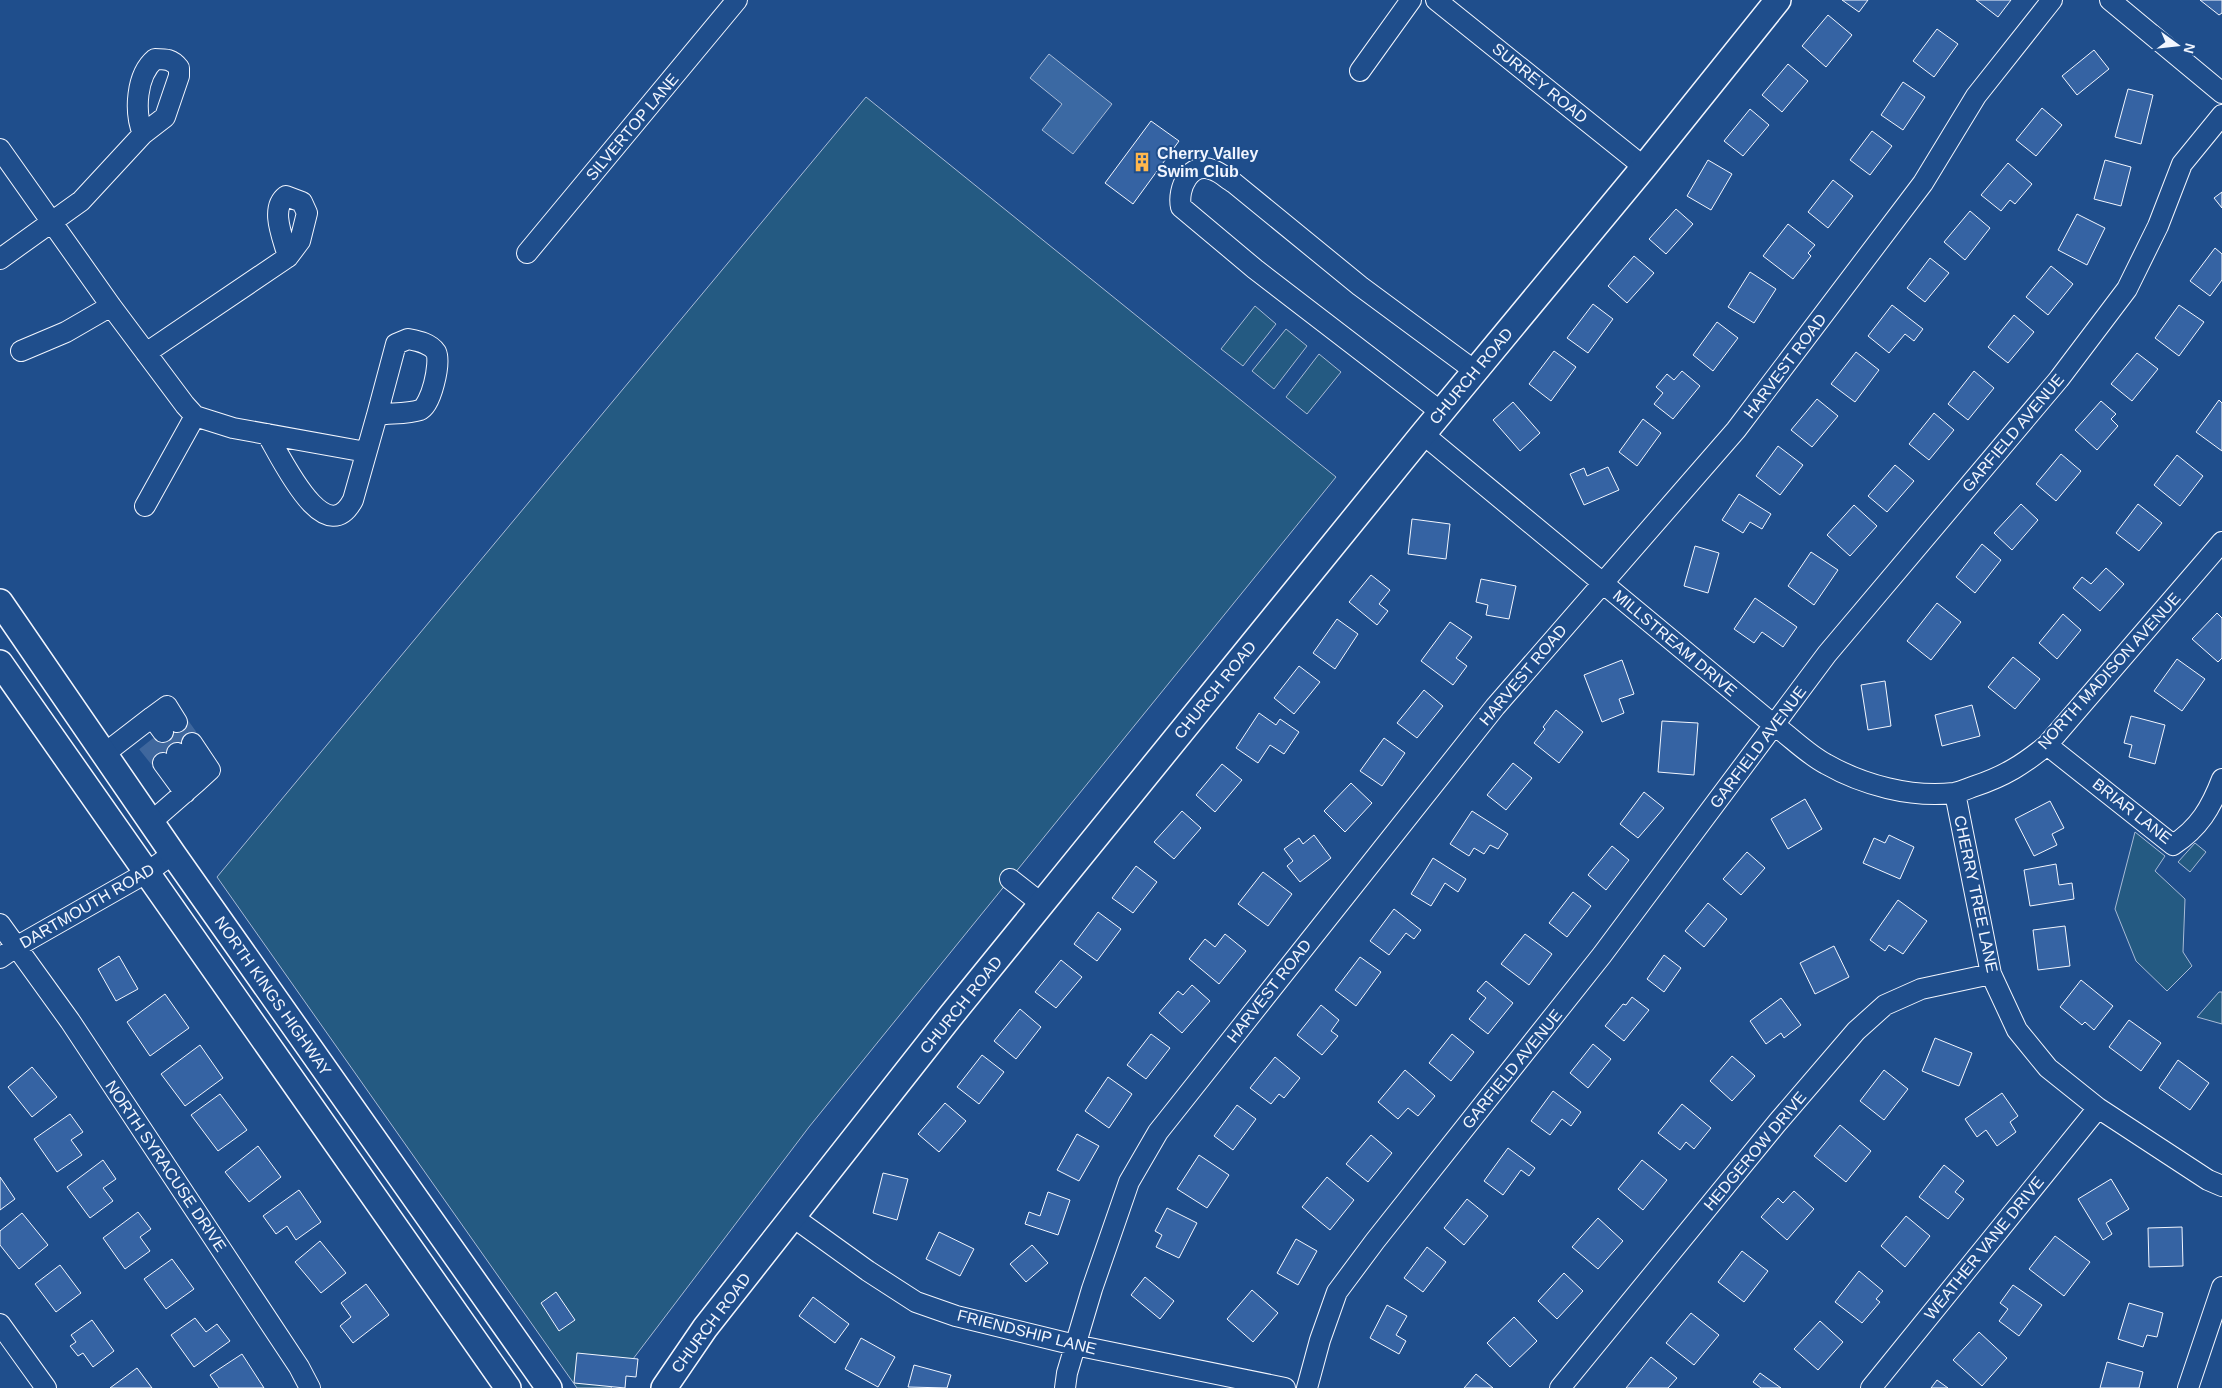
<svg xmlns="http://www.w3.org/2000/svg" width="2222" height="1388" font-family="Helvetica,sans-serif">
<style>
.green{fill:#245a82;stroke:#a8bbd7}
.water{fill:#3b69a3;stroke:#a8bbd7}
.building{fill:#3563a3;stroke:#f2f6ff}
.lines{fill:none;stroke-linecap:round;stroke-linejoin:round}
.minor-tunnel{stroke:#3f679d;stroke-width:20;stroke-dasharray:20 10;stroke-linecap:butt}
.minor-casing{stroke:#f2f6ff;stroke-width:22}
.major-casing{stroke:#f2f6ff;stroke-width:28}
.minor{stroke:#1f4e8c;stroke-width:20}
.major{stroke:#1f4e8c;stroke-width:25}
.labels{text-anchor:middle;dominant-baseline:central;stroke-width:4;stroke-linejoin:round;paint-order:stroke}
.street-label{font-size:16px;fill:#f2f6ff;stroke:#1f4e8c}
.poi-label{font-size:16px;font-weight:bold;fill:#f2f6ff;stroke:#1f4e8c;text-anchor:start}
</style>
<rect width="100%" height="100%" fill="#1f4e8c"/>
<path class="green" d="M866,97L1336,477L809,1127L611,1388H577L217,877Z
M1255,306L1276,324L1243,366L1221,349Z
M1286,329L1307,346L1274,389L1252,371Z
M1319,354L1341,372L1307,414L1286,397Z
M2135,832L2165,856L2155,871L2185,899L2183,952L2192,966L2167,991L2136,961L2115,909Z
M2195,843L2206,852L2190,872L2178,862Z
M2219,992H2222V1024L2197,1017Z"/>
<path class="water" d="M1049,54L1112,104L1073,154L1042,130L1062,104L1030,78Z"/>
<path class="building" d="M1842,0H1868L1859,12Z
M1976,0H2011L1998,17Z
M2200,0H2222V13L2219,15Z
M1828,15L1852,35L1826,67L1802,46Z
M1937,29L1958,44L1934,77L1913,61Z
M2094,50L2109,69L2077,95L2062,76Z
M1788,64L1808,81L1782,112L1762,95Z
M1903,82L1925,97L1903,130L1881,115Z
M2128,89L2153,95L2141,144L2115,137Z
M2042,108L2062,125L2036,156L2016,140Z
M1750,109L1769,125L1743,156L1724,141Z
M1151,121L1179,141L1133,204L1105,183Z
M1872,131L1892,146L1870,175L1850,160Z
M1708,160L1732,174L1711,210L1687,196Z
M2105,160L2131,167L2121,206L2094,199Z
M2008,163L2032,184L2015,204L2010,200L2001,211L1981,195Z
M1833,180L1853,196L1828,228L1808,212Z
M2222,192V208L2214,198Z
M1676,209L1693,224L1666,254L1649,239Z
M1970,211L1990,228L1965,260L1944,242Z
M2077,214L2105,228L2087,265L2058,250Z
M1788,224L1815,245L1808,253L1811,256L1793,279L1763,256Z
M2215,248L2222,254V280L2210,296L2190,281Z
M1634,256L1654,273L1627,303L1608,286Z
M1930,258L1949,273L1925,302L1907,288Z
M2051,266L2073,284L2048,315L2026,297Z
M1750,272L1776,289L1754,323L1728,307Z
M1593,304L1613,319L1588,353L1567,338Z
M1892,305L1923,329L1914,341L1905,334L1889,353L1868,336Z
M2179,305L2204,322L2179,356L2155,338Z
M2014,315L2034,332L2008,363L1988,347Z
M1717,322L1738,338L1713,371L1693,355Z
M1554,351L1576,367L1551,401L1529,384Z
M1856,352L1879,370L1855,402L1831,384Z
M2137,353L2158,369L2132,401L2111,384Z
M1682,371L1700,386L1673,419L1654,404L1663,393L1656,387L1667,374L1674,380Z
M1974,371L1994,388L1968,420L1948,404Z
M1817,399L1838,416L1812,447L1791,430Z
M2219,400L2222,403V451L2196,432Z
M2101,401L2116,414L2111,419L2118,426L2097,450L2075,430Z
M1513,402L1540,433L1520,451L1493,420Z
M1934,413L1954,430L1929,460L1909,444Z
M1643,419L1661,433L1637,466L1619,452Z
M1778,446L1803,465L1780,495L1756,476Z
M2061,454L2081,471L2056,501L2036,484Z
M2177,455L2203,476L2180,506L2154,485Z
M1895,465L1914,481L1887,512L1868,496Z
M1608,467L1619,490L1584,505L1570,474L1584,468L1587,476Z
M1739,494L1771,514L1762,529L1750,522L1743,533L1722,520Z
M2021,504L2038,520L2012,550L1994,533Z
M2138,504L2162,523L2139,551L2116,533Z
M1854,505L1877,526L1850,556L1827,535Z
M1412,519L1450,524L1446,559L1408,554Z
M1982,544L2001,560L1975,593L1956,577Z
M1695,546L1719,553L1708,593L1684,586Z
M1811,552L1838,570L1814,605L1788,586Z
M2106,568L2124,584L2100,611L2073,588L2082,577L2091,584Z
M1371,575L1390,590L1379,604L1388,611L1377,625L1349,602Z
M1481,579L1516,586L1509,619L1486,615L1488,605L1476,602Z
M1755,598L1797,627L1783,647L1762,632L1754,643L1734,629Z
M1937,603L1961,622L1931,660L1907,641Z
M2217,613L2222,618V658L2218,662L2192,639Z
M2063,614L2081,630L2057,659L2039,643Z
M1337,619L1358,634L1335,669L1313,653Z
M1450,622L1472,637L1456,658L1467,666L1453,685L1421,661Z
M2013,657L2040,679L2015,709L1988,687Z
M2177,659L2205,679L2182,711L2154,691Z
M1622,660L1634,694L1619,699L1624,713L1602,722L1584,675Z
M1299,666L1320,682L1294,714L1274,698Z
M1885,681L1891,726L1868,730L1861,685Z
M1424,690L1443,706L1417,738L1397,723Z
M1972,705L1980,736L1942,746L1935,715Z
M1556,710L1583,732L1559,763L1534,743L1545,729L1543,727Z
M1259,713L1276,725L1280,719L1299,732L1284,754L1270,745L1258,763L1236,748Z
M2131,716L2165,725L2155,764L2129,757L2132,745L2124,743Z
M1662,721L1698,723L1694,775L1658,772Z
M1384,738L1405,753L1382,786L1360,771Z
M1513,763L1532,778L1506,810L1487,795Z
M1222,764L1242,780L1215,812L1196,795Z
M1351,783L1372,803L1345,832L1324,811Z
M1644,792L1664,808L1638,838L1620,824Z
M1805,799L1822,829L1788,849L1771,819Z
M2050,801L2064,828L2052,834L2057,845L2034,856L2015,819Z
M1182,811L1201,828L1174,859L1154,842Z
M1472,811L1508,834L1498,849L1490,845L1484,854L1474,848L1469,856L1450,844Z
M1314,835L1331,858L1300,882L1287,866L1293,861L1284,849L1299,838L1303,844Z
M1889,835L1914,847L1900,879L1863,863L1874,838L1885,843Z
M1612,846L1629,860L1606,890L1588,875Z
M1747,852L1765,868L1741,895L1723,879Z
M1433,858L1466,879L1458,892L1445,883L1431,906L1411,894Z
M2056,864L2059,885L2072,883L2074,899L2030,906L2024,870Z
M1136,866L1157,882L1133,913L1112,898Z
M1263,872L1292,894L1268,926L1238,904Z
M1573,892L1591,906L1567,937L1549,923Z
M1898,900L1927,921L1903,954L1889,945L1885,951L1870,940Z
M1708,903L1727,919L1704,947L1685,931Z
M1394,909L1421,930L1414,939L1406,933L1389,955L1370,941Z
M1098,912L1121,929L1097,961L1074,944Z
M2065,926L2070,966L2038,970L2033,930Z
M1225,934L1246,951L1219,984L1189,959L1205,939L1215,947Z
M1525,934L1552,954L1529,985L1501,964Z
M1834,946L1849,977L1815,994L1800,963Z
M1664,955L1681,968L1664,992L1647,979Z
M119,956L138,989L116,1001L98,969Z
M1360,957L1381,972L1356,1006L1335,990Z
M1061,960L1082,977L1056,1008L1035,992Z
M2081,980L2113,1006L2094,1030L2085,1022L2082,1025L2060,1007Z
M1486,981L1513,1003L1488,1034L1469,1019L1486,998L1477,991Z
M1192,985L1210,1001L1182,1033L1159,1013L1178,991L1183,995Z
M165,994L189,1028L150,1056L127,1022Z
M1632,997L1649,1010L1624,1041L1605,1026L1623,1004L1626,1005Z
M1781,998L1801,1025L1784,1038L1781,1033L1766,1044L1750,1021Z
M1321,1005L1339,1020L1331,1031L1338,1036L1322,1055L1297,1035Z
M1020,1009L1041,1027L1016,1059L994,1041Z
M2129,1020L2161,1043L2141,1071L2109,1047Z
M1151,1034L1170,1048L1146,1079L1127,1065Z
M1452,1034L1474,1052L1451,1081L1429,1063Z
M1935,1038L1972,1053L1959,1086L1922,1071Z
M1593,1044L1611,1059L1588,1088L1570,1073Z
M200,1045L223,1078L185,1106L161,1074Z
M982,1055L1004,1072L979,1104L957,1087Z
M1732,1056L1755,1076L1732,1101L1710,1081Z
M1275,1057L1300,1078L1284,1098L1279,1094L1271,1104L1250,1088Z
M2178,1060L2209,1083L2190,1110L2159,1088Z
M32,1067L57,1097L32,1117L8,1087Z
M1405,1070L1435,1096L1418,1116L1408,1108L1398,1119L1378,1102Z
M1884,1070L1908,1089L1884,1120L1860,1101Z
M1108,1077L1132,1094L1109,1128L1085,1111Z
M1553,1091L1581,1112L1571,1126L1562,1119L1550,1135L1531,1121Z
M2002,1093L2018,1116L2010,1122L2016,1132L1997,1146L1986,1130L1977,1137L1965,1119Z
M220,1094L247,1130L218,1151L191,1115Z
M945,1103L966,1121L939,1152L918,1134Z
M1682,1104L1711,1128L1694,1149L1686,1142L1680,1150L1658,1133Z
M1237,1105L1256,1119L1233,1150L1214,1136Z
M70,1114L83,1132L71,1140L82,1155L57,1172L34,1139Z
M1840,1125L1871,1151L1846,1182L1814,1156Z
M1077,1134L1099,1146L1079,1181L1057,1170Z
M1371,1135L1392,1153L1368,1182L1346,1164Z
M258,1146L281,1177L249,1202L225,1172Z
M1508,1148L1535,1168L1529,1176L1521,1170L1503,1195L1484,1181Z
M1199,1155L1229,1175L1207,1208L1177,1189Z
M103,1160L116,1179L103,1188L113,1201L90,1218L67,1187Z
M1642,1160L1667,1180L1643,1210L1618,1189Z
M1944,1165L1964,1181L1955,1192L1964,1199L1948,1219L1919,1197Z
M883,1173L908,1179L897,1220L873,1213Z
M0,1177L15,1199L0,1210Z
M1327,1177L1354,1200L1330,1230L1302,1207Z
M2111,1179L2129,1209L2106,1223L2112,1234L2103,1240L2078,1199Z
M299,1190L321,1222L296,1240L287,1226L276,1234L263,1216Z
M1794,1191L1814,1209L1787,1240L1761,1217L1778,1198L1783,1203Z
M1048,1192L1070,1200L1058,1235L1025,1224L1029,1212L1040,1216Z
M1467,1199L1488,1216L1464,1245L1444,1228Z
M1167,1208L1197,1223L1179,1258L1156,1247L1162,1235L1155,1231Z
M138,1212L151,1229L140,1237L150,1251L125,1269L103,1238Z
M22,1213L48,1245L19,1269L0,1245V1231Z
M1906,1216L1930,1236L1905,1267L1881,1246Z
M1598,1218L1623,1241L1598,1269L1572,1247Z
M2182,1227L2183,1266L2149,1267L2148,1228Z
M939,1232L974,1249L960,1276L926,1259Z
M2055,1236L2090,1262L2064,1296L2029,1269Z
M1296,1239L1317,1251L1298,1285L1277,1273Z
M320,1241L346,1273L321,1293L295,1262Z
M1032,1245L1048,1263L1026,1282L1010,1264Z
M1427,1247L1446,1262L1423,1292L1404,1278Z
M1742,1251L1768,1271L1744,1302L1718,1282Z
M172,1259L194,1289L166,1309L144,1279Z
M60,1265L81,1293L56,1312L35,1284Z
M1859,1271L1883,1291L1876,1299L1880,1302L1862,1323L1835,1302Z
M1564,1273L1583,1291L1557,1319L1538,1301Z
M1145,1277L1174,1301L1160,1319L1131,1295Z
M366,1284L389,1315L353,1343L340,1326L351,1317L341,1303Z
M2013,1285L2042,1305L2019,1336L1999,1321L2008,1309L2000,1303Z
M1252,1290L1278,1313L1253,1342L1227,1319Z
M556,1292L575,1320L559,1331L541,1303Z
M813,1297L849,1324L835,1343L799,1316Z
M2129,1303L2163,1313L2157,1337L2147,1335L2143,1347L2118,1339Z
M1387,1305L1407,1316L1396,1335L1406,1341L1399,1354L1370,1338Z
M1691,1313L1719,1335L1694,1365L1666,1343Z
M1514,1317L1537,1341L1510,1367L1487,1343Z
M195,1318L206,1332L217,1324L230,1341L194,1367L171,1335Z
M92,1320L114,1351L93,1367L83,1353L78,1356L70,1346L76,1342L71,1335Z
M1820,1321L1843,1342L1818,1370L1794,1349Z
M1979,1332L2007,1358L1982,1386L1953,1360Z
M861,1338L895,1357L878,1387L845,1369Z
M577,1353L638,1359L636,1377L626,1376L625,1388L574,1383Z
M242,1354L264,1388H219L210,1375Z
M1651,1357L1677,1378L1668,1388H1626Z
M2107,1362L2143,1372L2139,1388H2100Z
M914,1365L951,1375L947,1388L908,1387Z
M137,1368L152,1388H110Z
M1760,1373L1781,1388H1761L1753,1382Z
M1476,1374L1493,1388H1464Z
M1937,1380L1948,1388H1931Z"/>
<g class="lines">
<path class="minor-tunnel" d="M177,722L192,743
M163,732L177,753
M147,743L163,763"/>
<defs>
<path id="minor" d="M1436,0L1644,167
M2110,0L2222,93
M155,59C166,59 172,59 179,68V76L165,117L143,134C134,112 136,75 155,59Z
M1360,71L1411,0
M0,149L111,306L185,405L195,416L233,428L366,452
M286,196L302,202L307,213L300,241L288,257C284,240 269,209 286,196Z
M527,253L737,0
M0,259L81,201L143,134
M408,339C418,341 430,343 436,352C441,363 431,406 420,410C408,414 390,413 377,415L396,344Z
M21,351L66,332L111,306
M146,353L288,257
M1441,412L1255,269L1181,207C1177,189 1190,160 1213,170C1220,172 1227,179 1234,183L1360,286L1475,371
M267,434C281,457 325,553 353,500L377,415
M1423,434L1774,725C1791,737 1807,754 1826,764C1863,785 1911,798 1954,793C1961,792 1969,788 1975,786C2005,776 2024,764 2047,745L2222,542
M145,506L195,416
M152,717L167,706L177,722
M192,743L210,770L198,781
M2047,745L2173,845C2199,828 2211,808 2222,779
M104,754L152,717L163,732
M163,763L185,793
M1955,793L1991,974L2017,1030L2048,1068L2098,1108L2208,1180L2222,1186
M151,822L198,781L177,753
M1010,879L1042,904
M0,924L70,1021L299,1367L310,1388
M0,958L16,947L146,873L173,854
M793,1217L868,1271L916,1302L956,1316L1075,1345L1285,1388
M0,1324L46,1388
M1065,1388L1067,1373L1092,1289L1129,1182L1158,1132L1495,707L1736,430L1923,183L1976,96L2052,0
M1307,1388L1320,1340L1337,1292L1375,1241L1602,955L1827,654L2059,379L2127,289L2158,226L2182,164L2222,115
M1560,1388L1777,1123L1856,1031L1885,1005L1921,989L1991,974
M1871,1388L2098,1108
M2188,1388L2222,1287"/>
<path id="major" d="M0,602L173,854L549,1388
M0,663L508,1388
M664,1388L705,1328L949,1018L1423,434L1644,167L1778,0"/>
</defs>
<use href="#minor" class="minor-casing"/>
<use href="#major" class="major-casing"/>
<use href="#minor" class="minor"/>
<use href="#major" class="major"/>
</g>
<defs>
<symbol id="building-bare" viewBox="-9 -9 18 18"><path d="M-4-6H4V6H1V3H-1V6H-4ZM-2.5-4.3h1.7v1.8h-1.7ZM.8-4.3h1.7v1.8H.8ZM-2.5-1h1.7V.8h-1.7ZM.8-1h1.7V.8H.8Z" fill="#ffb74d" stroke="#1f4e8c" stroke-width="2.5" paint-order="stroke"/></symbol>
</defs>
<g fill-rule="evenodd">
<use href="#building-bare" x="1128" y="148" width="28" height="28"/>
</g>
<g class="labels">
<g class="street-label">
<text transform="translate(1540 83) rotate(39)">SURREY ROAD</text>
<text transform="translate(632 127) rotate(-50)">SILVERTOP LANE</text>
<text transform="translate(1785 366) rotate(-53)">HARVEST ROAD</text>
<text transform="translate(1471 376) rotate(-50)">CHURCH ROAD</text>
<text transform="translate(2013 433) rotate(-50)">GARFIELD AVENUE</text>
<text transform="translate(1675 643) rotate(40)">MILLSTREAM DRIVE</text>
<text transform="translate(2109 671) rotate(-48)">NORTH MADISON AVENUE</text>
<text transform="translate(1523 675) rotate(-50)">HARVEST ROAD</text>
<text transform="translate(1215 690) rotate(-51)">CHURCH ROAD</text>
<text transform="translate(1758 747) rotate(-53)">GARFIELD AVENUE</text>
<text transform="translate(2132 811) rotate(38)">BRIAR LANE</text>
<text transform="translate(1976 894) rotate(78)">CHERRY TREE LANE</text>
<text transform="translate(87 906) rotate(-30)">DARTMOUTH ROAD</text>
<text transform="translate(1269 991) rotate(-52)">HARVEST ROAD</text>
<text transform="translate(273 996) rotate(55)">NORTH KINGS HIGHWAY</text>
<text transform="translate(961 1005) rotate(-51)">CHURCH ROAD</text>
<text transform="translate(1512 1069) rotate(-51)">GARFIELD AVENUE</text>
<text transform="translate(1755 1151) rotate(-50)">HEDGEROW DRIVE</text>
<text transform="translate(166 1166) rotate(56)">NORTH SYRACUSE DRIVE</text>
<text transform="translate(1984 1248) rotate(-51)">WEATHER VANE DRIVE</text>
<text transform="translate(711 1323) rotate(-53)">CHURCH ROAD</text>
<text transform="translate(1027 1332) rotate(14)">FRIENDSHIP LANE</text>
</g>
<g class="poi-label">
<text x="1157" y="153">Cherry Valley<tspan x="1157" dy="18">Swim Club</tspan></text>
</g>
</g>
<g transform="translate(2177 45) rotate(105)" stroke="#1f4e8c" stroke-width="4" paint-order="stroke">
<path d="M0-4L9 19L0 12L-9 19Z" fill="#f2f6ff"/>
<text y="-8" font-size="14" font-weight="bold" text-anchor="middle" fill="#f2f6ff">N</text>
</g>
</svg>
